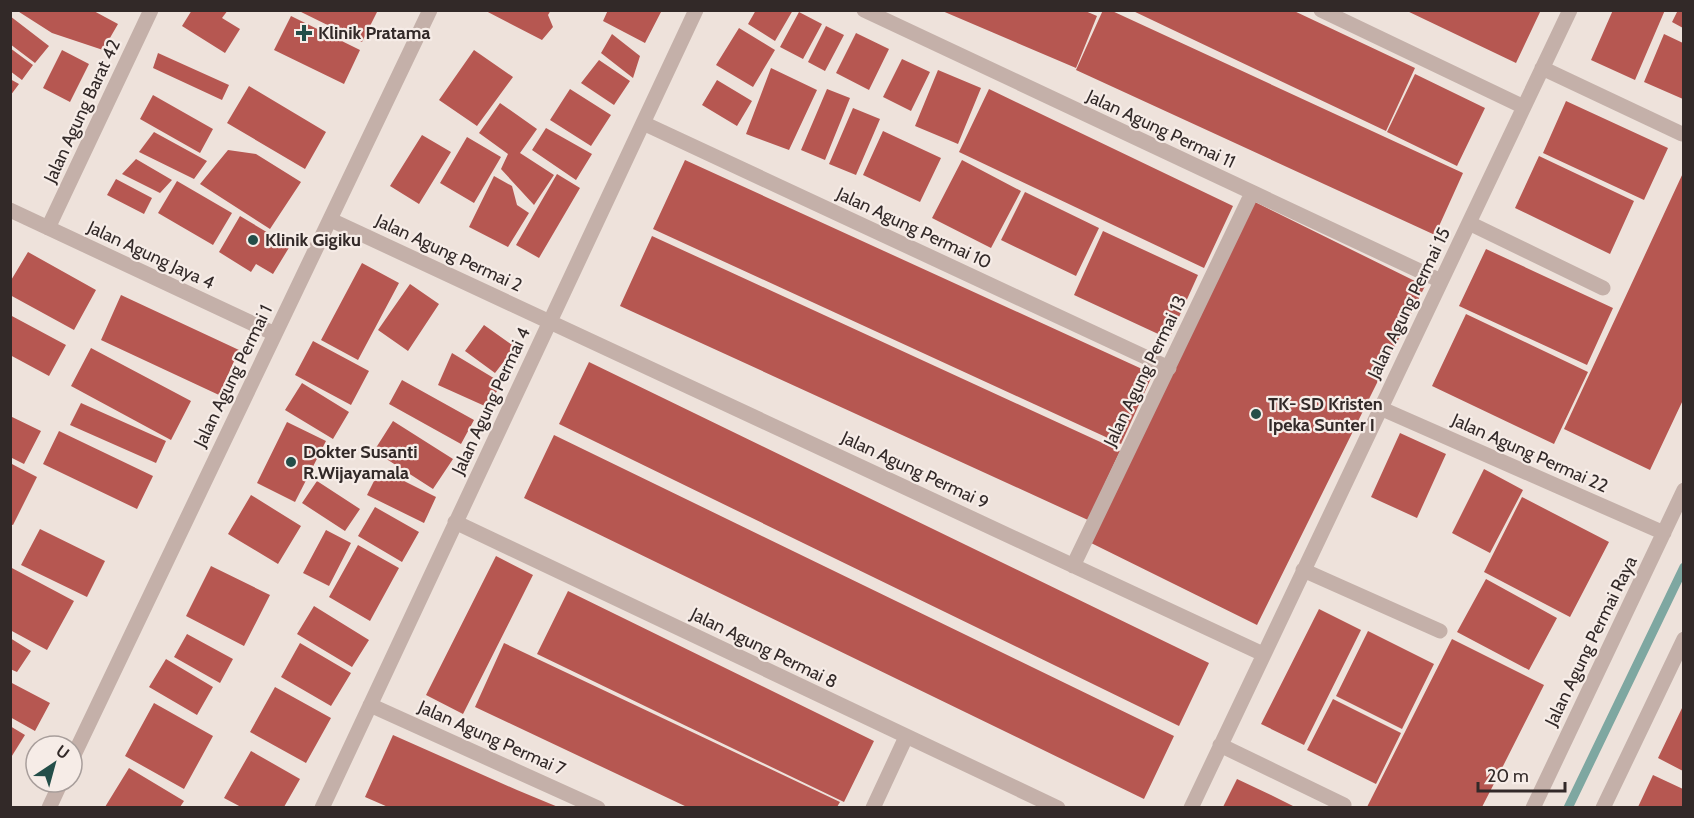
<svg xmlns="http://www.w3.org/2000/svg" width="1694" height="818" font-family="Cabin,sans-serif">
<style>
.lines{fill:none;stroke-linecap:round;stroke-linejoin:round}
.stream{stroke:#7ea7a1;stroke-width:9}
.building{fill:#b65751}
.street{stroke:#c4b0a9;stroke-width:15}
.poi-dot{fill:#234e49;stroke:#f6ece7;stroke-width:2}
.labels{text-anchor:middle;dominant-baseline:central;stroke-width:4.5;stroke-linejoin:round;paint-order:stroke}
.poi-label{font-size:18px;font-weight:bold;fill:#322928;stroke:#f6ece7;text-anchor:start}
.street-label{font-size:18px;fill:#322928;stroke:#f6ece7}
</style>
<rect width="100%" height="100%" fill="#eee2db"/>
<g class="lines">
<path class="stream" d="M1568,808L1684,567"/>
</g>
<path class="building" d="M16,10H92L118,24L103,50L52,33Z
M192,10H228L222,18L240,29L225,53L182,26Z
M297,10H378L362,42Z
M484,10H551L548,15L553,27L542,40Z
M608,10H662L645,43L603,21Z
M756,10H793L775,41L748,24Z
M940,10H1083L1097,16L1076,68Z
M1103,10H1110L1463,173L1435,235L1076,70Z
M1131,10H1292L1415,68L1386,131Z
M1405,10H1541L1516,63Z
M1613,10H1665L1635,80L1591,60Z
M1678,10H1683V28L1672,22Z
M799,12L822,24L803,59L780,47Z
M10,16L49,46L35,63L10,44Z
M291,16L360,50L344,84L274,50Z
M826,26L844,35L825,71L808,62Z
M739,28L775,50L753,87L716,65Z
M856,33L889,49L869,90L836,73Z
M612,34L640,56L633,78L601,53Z
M1664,34L1683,43V99L1644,82Z
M10,48L33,65L22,80L10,71Z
M62,50L89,64L70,102L43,88Z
M474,50L513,77L477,126L439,100Z
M158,53L229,85L222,100L153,68Z
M902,59L930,72L911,111L883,97Z
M599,60L630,81L614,105L581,83Z
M771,68L817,90L789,150L746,134Z
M938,70L981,88L958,144L915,126Z
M1415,74L1485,108L1457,166L1387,132Z
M10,79L19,84L10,96Z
M717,80L752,101L737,126L702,105Z
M249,86L326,132L305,169L227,123Z
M570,89L611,115L591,146L550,120Z
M827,89L850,98L825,160L801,150Z
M989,89L1233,206L1204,268L959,152Z
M153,95L213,129L200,153L140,119Z
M1566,101L1668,148L1644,200L1543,153Z
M500,103L537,129L520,153L554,175L534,205L501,169L508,154L479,133Z
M853,108L880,119L856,175L829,164Z
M546,128L592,154L576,180L532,150Z
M883,131L941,158L920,202L863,175Z
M154,132L207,161L194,179L139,152Z
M422,135L451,152L419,204L390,186Z
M467,137L501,157L474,203L440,183Z
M228,150L256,154L301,182L270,229L200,184Z
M1539,156L1634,201L1610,254L1515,208Z
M136,159L172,180L160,193L122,174Z
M685,160L1153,374L1121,444L653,229Z
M962,160L1021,191L991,248L932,218Z
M1683,173V400L1650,470L1564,429Z
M557,174L580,188L539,258L516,245Z
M494,176L512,186L517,205L529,213L508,247L469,227Z
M116,179L152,198L144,214L107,195Z
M177,181L232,213L213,245L158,213Z
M1025,192L1099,228L1076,276L1001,240Z
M1255,202L1425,286L1257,625L1087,541Z
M240,216L290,246L273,274L256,264L251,272L219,252Z
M1103,231L1198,275L1169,339L1074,295Z
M652,236L1120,451L1088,520L620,306Z
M1486,249L1613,308L1587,365L1459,306Z
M28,252L96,290L74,330L10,295V282Z
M362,263L399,283L358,360L321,340Z
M410,284L439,304L408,351L378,330Z
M121,295L239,350L219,395L101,340Z
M1466,314L1588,372L1554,444L1432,386Z
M10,315L66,345L49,376L10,355Z
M484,325L515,347L495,373L465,351Z
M313,341L369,371L351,405L295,375Z
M91,348L191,401L171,440L71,386Z
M452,353L502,383L487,407L438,385Z
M589,362L1209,663L1179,726L559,424Z
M402,380L474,420L461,444L389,404Z
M302,383L349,412L333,439L285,410Z
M81,403L166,441L156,463L70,425Z
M10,416L41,431L24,464L10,457Z
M393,421L453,459L433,489L374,451Z
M287,422L326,441L295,502L257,483Z
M59,431L153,476L137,509L43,464Z
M1400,433L1446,454L1417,518L1371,497Z
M554,435L1174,736L1144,799L524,498Z
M10,463L37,477L13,525L10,524Z
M380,469L436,497L424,523L367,495Z
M1484,469L1523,490L1490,553L1452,533Z
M317,481L360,509L345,531L302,503Z
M251,495L301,526L278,564L228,534Z
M1522,497L1609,542L1570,617L1484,572Z
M375,507L419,532L402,562L358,536Z
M40,529L105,561L87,597L21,565Z
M326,530L351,543L329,586L303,573Z
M358,545L399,568L370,621L329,597Z
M496,556L533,575L463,714L426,695Z
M211,566L270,595L244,646L186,616Z
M10,567L74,601L47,650L10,630Z
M1486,579L1557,618L1529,670L1457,632Z
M568,591L874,741L844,802L537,654Z
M314,606L369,640L352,667L297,634Z
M1319,609L1361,630L1304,745L1261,724Z
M1368,631L1434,664L1402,729L1336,696Z
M187,634L233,659L220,683L174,657Z
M10,638L31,651L17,672L10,669Z
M1452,639L1544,685L1499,774L1482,807H1367Z
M300,643L351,673L331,706L281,677Z
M504,643L840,802L837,807H687L475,707Z
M166,659L213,687L197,715L149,687Z
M10,682L50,703L35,731L10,717Z
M275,687L331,718L306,763L250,732Z
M1333,699L1401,733L1376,784L1307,750Z
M154,703L213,736L184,789L125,756Z
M1683,706V771L1658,758Z
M10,726L25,735L10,759Z
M393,735L517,790L558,807H388L365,797Z
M251,751L300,779L284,807H241L224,798Z
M129,768L184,801L180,807H105Z
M1653,775L1683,789V807H1638Z
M1237,779L1273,796L1295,807H1223Z"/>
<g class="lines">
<path class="street" d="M864,10L1441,281
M1321,10L1524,107
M1542,68L1682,134
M643,123L1169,368
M10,210L275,334
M331,220L1263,654
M1469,223L1603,288
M48,228L151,10
M1380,408L1664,533
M455,522L1058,808
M1073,566L1252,193
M1303,570L1440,631
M370,705L598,808
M1220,745L1344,805
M72,759L430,10
M49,808L61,782
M322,808L696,10
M873,808L906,737
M1191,808L1570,10
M1533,808L1684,490
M1603,808L1684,639"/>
</g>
<g class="poi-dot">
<path d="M301 24h6v6h6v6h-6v6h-6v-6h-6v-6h6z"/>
<circle cx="253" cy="240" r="6"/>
<circle cx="1256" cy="414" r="6"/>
<circle cx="291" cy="462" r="6"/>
</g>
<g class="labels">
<g class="poi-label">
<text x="318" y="33">Klinik Pratama</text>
<text x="265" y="240">Klinik Gigiku</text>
<text x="1268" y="404">TK- SD Kristen<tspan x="1268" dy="21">Ipeka Sunter I</tspan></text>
<text x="303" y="452">Dokter Susanti<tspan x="303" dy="21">R.Wijayamala</tspan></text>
</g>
<g class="street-label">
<text transform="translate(82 111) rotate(-65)">Jalan Agung Barat 42</text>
<text transform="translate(1161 129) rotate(25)">Jalan Agung Permai 11</text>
<text transform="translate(914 228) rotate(25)">Jalan Agung Permai 10</text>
<text transform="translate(449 253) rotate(25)">Jalan Agung Permai 2</text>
<text transform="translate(151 255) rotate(25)">Jalan Agung Jaya 4</text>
<text transform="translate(1409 303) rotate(-64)">Jalan Agung Permai 15</text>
<text transform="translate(1145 371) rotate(-64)">Jalan Agung Permai 13</text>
<text transform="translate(233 376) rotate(-64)">Jalan Agung Permai 1</text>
<text transform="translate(491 401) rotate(-65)">Jalan Agung Permai 4</text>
<text transform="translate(1530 453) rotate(24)">Jalan Agung Permai 22</text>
<text transform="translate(915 470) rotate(25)">Jalan Agung Permai 9</text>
<text transform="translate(1591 641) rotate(-64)">Jalan Agung Permai Raya</text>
<text transform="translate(764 648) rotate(26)">Jalan Agung Permai 8</text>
<text transform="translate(492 738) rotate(24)">Jalan Agung Permai 7</text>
</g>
</g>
<rect width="1694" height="818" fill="none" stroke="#322928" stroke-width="24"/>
<g transform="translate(54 764) rotate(36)"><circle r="28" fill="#f6ece7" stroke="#a89e9b" stroke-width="1.5"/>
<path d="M0-4.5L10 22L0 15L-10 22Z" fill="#234e49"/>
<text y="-9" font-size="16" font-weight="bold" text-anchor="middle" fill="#322928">U</text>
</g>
<path d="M1478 782v9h87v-9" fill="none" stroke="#322928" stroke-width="3"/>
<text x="1487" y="782" font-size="18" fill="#322928" stroke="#f6ece7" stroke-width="4.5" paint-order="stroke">20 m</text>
</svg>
